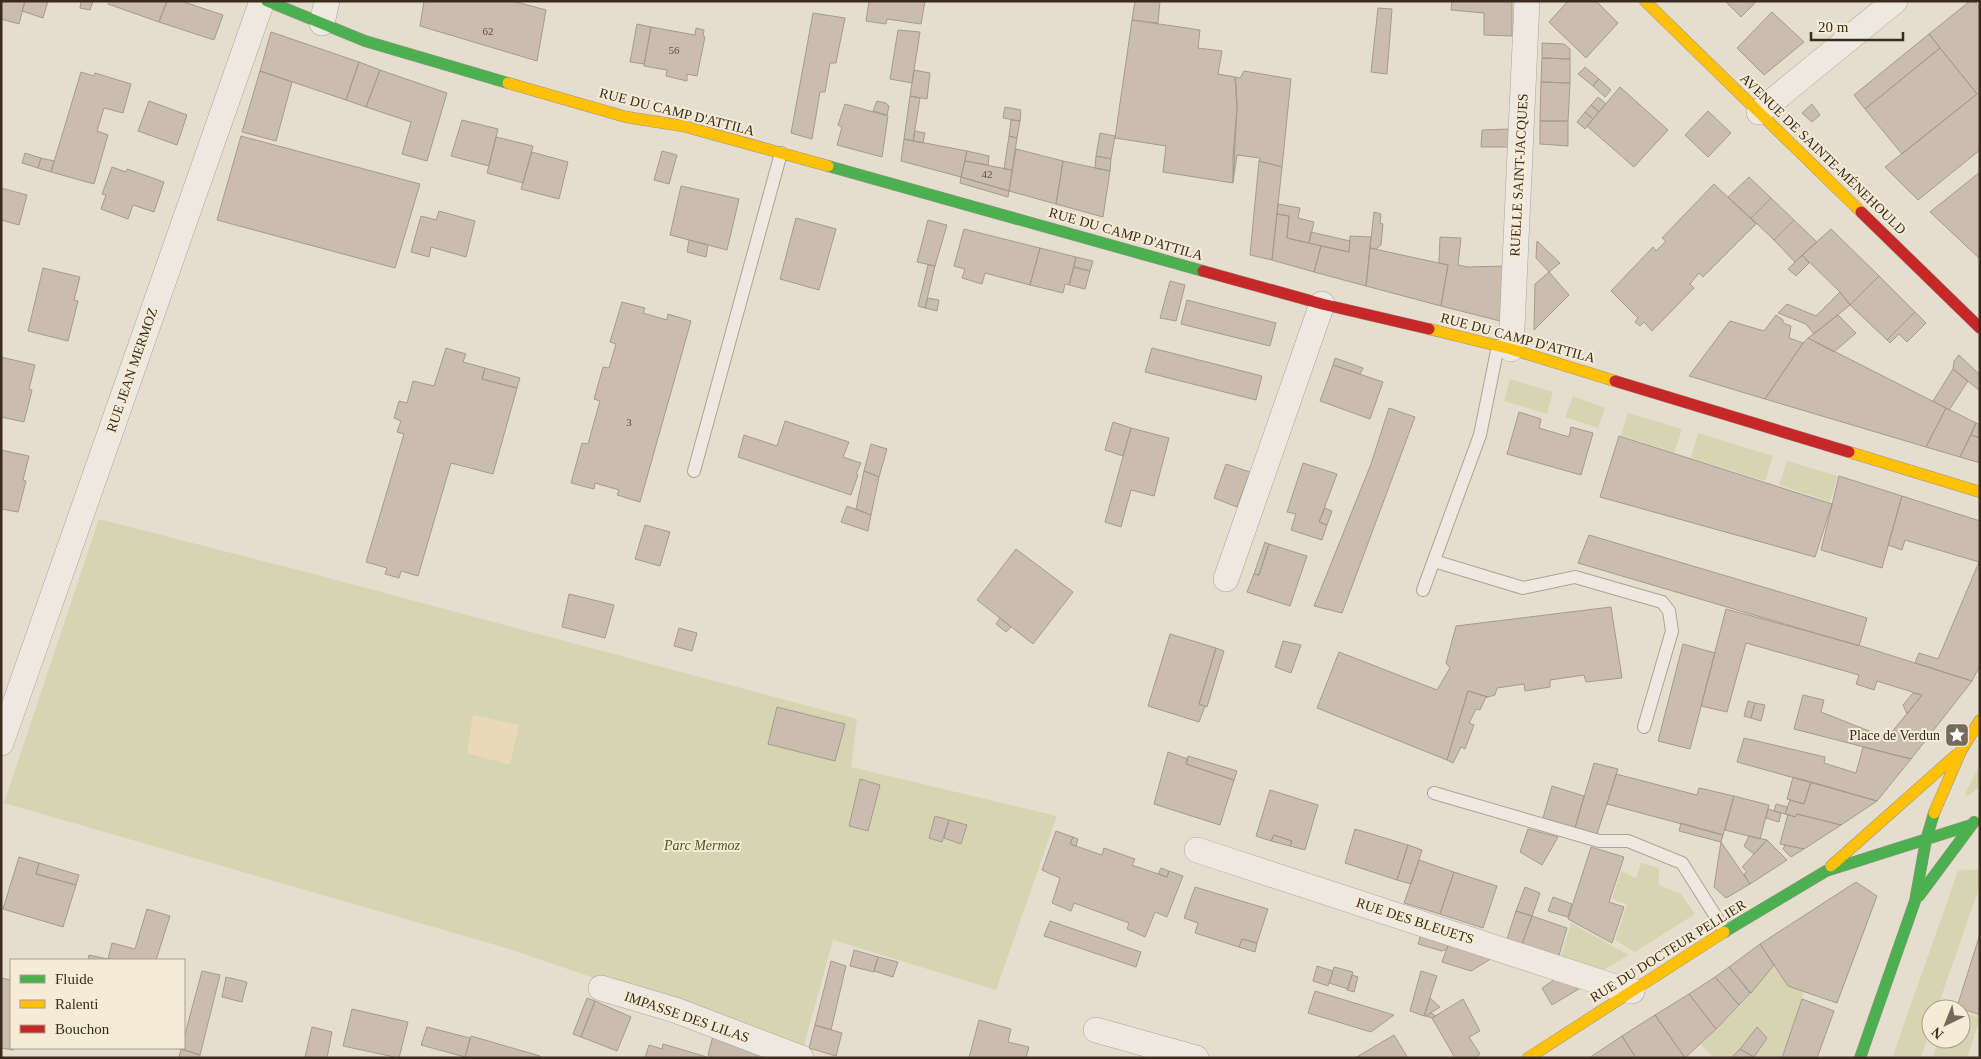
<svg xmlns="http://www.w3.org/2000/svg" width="1981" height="1059" font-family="'Times New Roman',serif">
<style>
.green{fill:#d6d5b1}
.sand{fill:#e9d9b6}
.building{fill:#cabcaf;stroke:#a69a8e}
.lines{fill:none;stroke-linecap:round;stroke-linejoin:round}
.lane-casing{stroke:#aba397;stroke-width:14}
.street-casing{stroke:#aba397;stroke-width:26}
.fast-casing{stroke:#9a9288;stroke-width:12}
.slow-casing{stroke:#9a9288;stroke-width:12}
.jam-casing{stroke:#9a9288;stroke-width:12}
.lane{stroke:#eee9e0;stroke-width:12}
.street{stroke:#eee9e0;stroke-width:25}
.fast{stroke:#4caf50;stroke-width:11}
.slow{stroke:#ffc107;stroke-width:11}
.jam{stroke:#c62828;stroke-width:11}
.labels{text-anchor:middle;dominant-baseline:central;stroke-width:4;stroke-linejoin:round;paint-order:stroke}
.number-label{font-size:11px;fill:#5f4f43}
.street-label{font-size:14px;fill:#3b2b1f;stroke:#f6ebd5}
.poi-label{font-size:14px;fill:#3b2b1f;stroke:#f6ebd5;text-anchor:end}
.park-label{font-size:14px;font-style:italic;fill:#4d5825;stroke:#f6ebd5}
</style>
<rect width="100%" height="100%" fill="#e5decf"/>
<path class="green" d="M1510,379L1553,392L1547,414L1504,401Z
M1573,396L1605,408L1598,428L1565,417Z
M1628,413L1682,429L1674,453L1621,435Z
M1698,433L1773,456L1765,481L1691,458Z
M1787,461L1838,476L1830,502L1779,485Z
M99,519L310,573L857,719L851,767L1057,816L996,990L833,940L803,1049L506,948L4,803Z
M1980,765V787L1968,796L1965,794L1966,792Z
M1641,863L1659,868V885L1681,894L1695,914L1635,952L1615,940L1627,905L1612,899L1621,871L1636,878Z
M1980,869V885L1937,1009H1931V1026L1921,1058H1892L1958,871Z
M1571,923L1629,955L1601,971L1561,957Z
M1774,965L1788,986L1804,992L1782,1058L1754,1057L1767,1038L1757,1027L1740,1049L1731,1058H1714L1700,1044L1739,1006Z
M1961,1011L1980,1018L1967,1058H1932L1939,1039H1961Z"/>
<path class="sand" d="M473,715L519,725L510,765L467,753Z"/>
<path class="building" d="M1,1H25L19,24L1,19Z
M25,1H48L43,18L22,11Z
M81,1H93L90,10L80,8Z
M109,1H167L159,22L108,4Z
M167,1H181L223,15L214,40L159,22Z
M424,1H513L546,10L537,61L420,26Z
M869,1H925L921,24L887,19L886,24L866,21Z
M1135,1H1160L1158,23L1132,20Z
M1452,1H1512V36L1484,35V13L1451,10Z
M1568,1H1596L1618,23L1586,58L1549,22Z
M1725,1H1757L1741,17Z
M1970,1H1974L1980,8V150L1918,200L1885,167L1977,94L1929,34Z
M1378,8L1392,9L1387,74L1371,72Z
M1772,12L1804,42L1764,75L1737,48Z
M813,13L845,18L836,63H830L825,92H820L812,139L791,133Z
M1132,20L1200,30L1198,48L1222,51L1218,74L1235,77L1236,84L1237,107L1233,183L1163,172L1166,146L1115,138Z
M637,24L651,27L644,64L630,62Z
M651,27L695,35L696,28L704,30L703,36L705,37L697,76L687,74V81L666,76L667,70L644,66Z
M898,30L920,32L912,83L890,79Z
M271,32L359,62L346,100L260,71Z
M1929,34L1940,48L1865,109L1854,95Z
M1542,43L1564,44L1570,49V59L1542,58Z
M1940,48L1977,94L1902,154L1865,109Z
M1542,58L1570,59V83L1541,82Z
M359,62L380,70L366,107L346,100Z
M1585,67L1599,79L1593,86L1578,74Z
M380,70L447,93L427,161L402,154L411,122L366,107Z
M914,70L930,73L927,99L910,96Z
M260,71L292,82L276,141L242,132Z
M1244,71L1291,79L1282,167L1259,161L1260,158L1237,155L1233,182V156L1237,107L1235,77L1240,78Z
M81,72L94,76L95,73L131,84L123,113L104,108L97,131L108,135L94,184L51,172Z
M1599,79L1611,90L1605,97L1593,86Z
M1541,82L1570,83L1568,121H1540Z
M1620,87L1668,130L1634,167L1587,126Z
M910,96L920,98L913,141L904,139Z
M1598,97L1606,104L1599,112L1591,105Z
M149,101L187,115L177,145L138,131Z
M877,101L886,103L889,106L887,115L873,111Z
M845,104L888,116L882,157L837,145L842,127L838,125Z
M1812,104L1820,115L1812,122L1802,113Z
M1591,105L1599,112L1593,119L1585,112Z
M1005,107L1021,110L1020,121L1003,118Z
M1708,111L1731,133L1708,157L1685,135Z
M1585,112L1593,119L1585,129L1577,122Z
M462,120L498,129L489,166L451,156Z
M1011,120L1020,121L1017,138L1009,136Z
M1540,121H1568V146L1540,144Z
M1509,129V147H1481L1482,130Z
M915,131L925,133L923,143L913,141Z
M1100,133L1115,136L1111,159L1096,156Z
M241,136L420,184L395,268L217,220Z
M1009,136L1017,138L1012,170L1004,169Z
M496,137L533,146L523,183L487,173Z
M904,139L967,151L961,177L901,161Z
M1016,149L1063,161L1056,204L1009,191Z
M662,151L677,155L669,184L654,180Z
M967,151L989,156L988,165L965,161Z
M532,152L568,162L559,199L521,189Z
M25,153L41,158L38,168L22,163Z
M1096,156L1111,159L1110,171L1095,168Z
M41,158L54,161L51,172L38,168Z
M965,161L1012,170L1009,191L961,177Z
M1063,161L1110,171L1103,217L1056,204Z
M1259,161L1282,167L1272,260L1250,255Z
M112,167L126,172L127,169L164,182L154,212L133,205L128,219L101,209L106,195L102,194Z
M1980,172V259L1930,212Z
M961,177L1009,191L1008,197L960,183Z
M1749,177L1771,198L1751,218L1728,197Z
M1714,184L1756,224L1703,277L1699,273L1690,284L1694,288L1652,331L1644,322L1640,326L1635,322L1638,318L1611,291L1653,247L1656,251L1666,241L1662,238Z
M681,186L739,199L727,250L670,235Z
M1,188L27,195L19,225L1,220Z
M1771,198L1794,220L1774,240L1751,218Z
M1278,204L1300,208L1298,218L1314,222L1309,243L1287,238L1289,216L1277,214Z
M439,211L475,221L466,257L431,247L429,257L411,252L421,216L436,220Z
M1374,212L1381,214L1380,223L1383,224L1381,245L1376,249L1370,248Z
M1277,214L1289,216L1287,238L1321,246L1314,272L1272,260Z
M796,218L836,229L819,290L780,279Z
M928,220L947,225L935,266L917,262Z
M1794,220L1817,242L1795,262L1774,240Z
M964,229L1040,248L1030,285L985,273L982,284L962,278L965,269L954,266Z
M1831,229L1879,276L1850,305L1840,292L1802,255Z
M1311,232L1350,241L1349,252L1309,243Z
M1350,236L1371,237L1366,286L1314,272L1321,246L1349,252Z
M1440,237L1461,238L1458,265L1468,267L1506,266L1505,317L1500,321L1441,306L1448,265L1439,263Z
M689,240L708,245L706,257L687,252Z
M1537,241L1560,263L1549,272L1536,258Z
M1040,248L1076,257L1069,285L1065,284L1063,293L1030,285Z
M1370,248L1448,265L1441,306L1366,286Z
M1802,255L1809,263L1796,276L1788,269Z
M1076,257L1093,261L1090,271L1074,267Z
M928,265L935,266L925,308L918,306Z
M1074,267L1090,271L1085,289L1069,285Z
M43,268L80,277L74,300L78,301L68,341L28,331Z
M1549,272L1569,295L1534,330L1535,284Z
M1879,276L1915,312L1887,340L1850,305Z
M1170,281L1185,285L1176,321L1160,318Z
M1840,292L1850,305L1814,334L1806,324L1778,313L1787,304L1816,316Z
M928,298L939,300L937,311L925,308Z
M1187,300L1276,323L1270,346L1181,324Z
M622,302L645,308L643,313L667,320L668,314L691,321L640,502L617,495L619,490L595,483L594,489L571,483L582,443L588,444L600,401L594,399L603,367L609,368L616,344L610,342Z
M1915,312L1926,323L1907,342L1899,334L1890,343L1887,340Z
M1776,315L1783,320V323L1791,326L1789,338L1803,343L1765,399L1689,376L1730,321L1764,331Z
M1838,315L1856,333L1834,352L1808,338Z
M1808,338L1946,408L1926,447L1765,399L1803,343Z
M446,348L466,354L463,362L485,368L482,379L517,388L493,474L451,463L418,576L401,571L399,578L385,574L387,568L366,562L404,434L397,432L401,421L394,418L399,401L407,403L413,381L434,386Z
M1152,348L1262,376L1256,400L1145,372Z
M1959,355L1980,375V391L1953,369L1954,361Z
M1,357L35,365L29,389L32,390L24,422L1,417Z
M1335,358L1363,368L1360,374L1333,365Z
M1333,365L1383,382L1370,419L1320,401Z
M485,368L520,378L517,388L482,379Z
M1953,369L1968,381L1949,410L1933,401Z
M1389,408L1415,417L1342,613L1314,606L1371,464Z
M1946,408L1976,423L1960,457L1926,447Z
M1519,412L1541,419L1539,428L1569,437L1571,427L1593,433L1581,475L1507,454Z
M785,421L849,442L843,457L861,463L856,474L858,475L851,495L738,457L744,435L777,446Z
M1113,422L1131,428L1123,456L1105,450Z
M1976,423L1980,425V438L1971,435Z
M1131,428L1169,438L1154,496L1131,490L1121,527L1105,522Z
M1971,435L1980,438V463L1960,457Z
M1619,436L1832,504L1815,557L1600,497Z
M871,444L887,449L879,477L864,471Z
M1,450L29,456L23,480L26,481L18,512L1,509Z
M1303,463L1337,474L1319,522L1327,525L1322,540L1291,530L1296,514L1287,512Z
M1226,464L1250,472L1237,507L1214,498Z
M864,471L879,477L871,515L856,509Z
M1839,476L1902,496L1882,568L1821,550Z
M1902,496L1980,521V665L1972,681L1915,663L1919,653L1938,659L1979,562L1905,540L1902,550L1888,545Z
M847,506L871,515L868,531L841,522Z
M1325,508L1332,511L1327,525L1319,522Z
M645,525L670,532L660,566L635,559Z
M1589,535L1867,618L1859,646L1578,563Z
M1265,542L1269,544L1259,575L1254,574Z
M1269,544L1307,556L1290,606L1247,592L1254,574L1259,575Z
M1016,549L1073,592L1033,644L977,600Z
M569,594L614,605L605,638L562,627Z
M1611,607L1622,678L1586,682L1584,675L1550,680V687L1525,691L1524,684L1497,688L1495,695L1488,697L1468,691L1447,760L1317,708L1339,652L1437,690L1450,668L1446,663L1456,626Z
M1726,609L1858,645L1972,681L1911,759L1794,729L1803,695L1824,700L1821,712L1887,738L1922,695L1877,681L1874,690L1856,684L1859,675L1746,643L1727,712L1701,706Z
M1000,618L1011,627L1006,632L996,624Z
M679,628L697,633L692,651L674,646Z
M1170,634L1216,648L1199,704L1205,706L1199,722L1148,706Z
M1283,641L1301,645L1291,673L1275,667Z
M1683,644L1715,653L1690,749L1658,741Z
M1216,648L1224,651L1207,707L1199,704Z
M1468,691L1488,697H1486L1480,710L1476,709L1469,723L1474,725L1465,749L1461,747L1453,763L1447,760Z
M1913,693L1922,695L1907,714L1903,705Z
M1748,701L1755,703L1751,718L1744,716Z
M1755,703L1765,705L1761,721L1751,718Z
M777,707L845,724L835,761L768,744Z
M1744,738L1825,757L1824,763L1856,773L1863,747L1911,759L1877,801L1737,762Z
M1168,752L1188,759L1186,764L1234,780L1220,825L1154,804Z
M1188,756L1237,771L1234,780L1186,764Z
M1594,763L1618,769L1597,834L1575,828Z
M1616,774L1697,795L1699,788L1734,796L1723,835L1607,804Z
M1793,777L1811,782L1804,804L1787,799Z
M860,779L880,785L868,831L849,826Z
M1811,782L1815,783L1877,801L1841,825L1797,814L1795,817L1785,814L1790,800L1804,804Z
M1552,786L1584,796L1575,828L1543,818Z
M1270,790L1318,805L1305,850L1290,846L1292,841L1274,835L1271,841L1256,836Z
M1734,796L1769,805L1760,839L1725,830Z
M1776,804L1788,807L1785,814L1774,811Z
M1768,809L1781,813L1779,822L1766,818Z
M1788,814L1795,817L1797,814L1841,825L1804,849L1780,844Z
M935,816L949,820L942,842L929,838Z
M949,820L967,825L961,844L944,838Z
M1681,823L1723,835L1721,842L1679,831Z
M1355,829L1408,845L1397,880L1345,863Z
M1528,829L1558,837L1542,865L1520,852Z
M1056,831L1073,837L1070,844L1102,855L1104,848L1135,859L1132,865L1167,877L1169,871L1183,876L1167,917L1155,912L1145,937L1127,929L1129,923L1074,903L1071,911L1052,903L1060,878L1042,870Z
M1274,835L1292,841L1290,846L1271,841Z
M1749,836L1767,840L1754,854L1744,846Z
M1073,837L1078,839L1076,846L1070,844Z
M1767,840L1787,860L1750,884L1744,874L1747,872L1742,867Z
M1721,842L1750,884L1726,898L1714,887Z
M1408,845L1422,850L1411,884L1397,880Z
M1785,845L1804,849L1791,857L1783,849Z
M1591,847L1624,857L1609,902L1624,907L1612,943L1568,919Z
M19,857L39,863L36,874L76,885L63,927L3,909Z
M1419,860L1454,872L1440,914L1404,903Z
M39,863L79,875L76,885L36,874Z
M1161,868L1169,871L1167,877L1158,874Z
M1454,872L1497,886L1483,928L1440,914Z
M1856,882L1877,896L1837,1003L1788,986L1760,944Z
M1195,887L1268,909L1257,943L1242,939L1239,947L1195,933L1198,923L1184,918Z
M1525,887L1540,893L1532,916L1516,911Z
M1553,897L1572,904L1568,917L1548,911Z
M147,909L170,916L156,960H116L108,959L112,943L135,949Z
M1516,911L1532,916L1521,947L1506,942Z
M1532,916L1567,928L1558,959L1521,947Z
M1050,921L1141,952L1136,967L1044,936Z
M1422,931L1450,940L1447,949L1442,951L1418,944Z
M1980,934V1015L1957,1007Z
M1242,939L1257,943L1255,952L1239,947Z
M1450,940L1494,957L1471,971L1442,962Z
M1760,944L1774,965L1751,993L1729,967Z
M854,950L878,957L874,972L850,966Z
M89,955L108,959L115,960H88Z
M878,957L898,962L893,977L874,971Z
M831,961L846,966L831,1030L815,1025Z
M1317,966L1333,971L1328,986L1313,981Z
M1334,967L1353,972L1348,989L1329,983Z
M1729,967L1750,993L1739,1005L1715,977Z
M202,971L220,975L200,1055L181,1049L184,1048V1038Z
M1421,971L1437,976L1424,1016L1410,1011Z
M1352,975L1358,977L1354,992L1347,990Z
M1561,975L1582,987L1552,1005L1542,988Z
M226,977L247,982L242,1002L222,997Z
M1715,977L1739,1005L1716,1029L1689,994Z
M1,978L11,980V1048H14L13,1050L1,1048Z
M1315,991L1394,1015L1371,1032L1308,1013Z
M1689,994L1716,1029L1685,1058L1655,1015Z
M587,998L595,1001L581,1037L573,1034Z
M1430,998L1440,1007L1426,1016H1424Z
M1463,999L1480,1031L1469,1037L1480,1054L1475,1058H1455L1432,1018Z
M1802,999L1834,1011L1817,1058H1782Z
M595,1001L631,1017L617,1051L581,1037Z
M352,1009L408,1022L399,1058L343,1046Z
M1431,1013L1436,1016L1432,1018L1426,1016Z
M1655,1015L1685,1058H1636L1622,1036Z
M979,1020L1011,1029L1008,1042L1029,1047L1026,1058H969Z
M815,1025L842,1033L836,1056L809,1048Z
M312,1027L332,1032L327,1058L305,1057Z
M427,1027L470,1038L465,1057L421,1045Z
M1757,1027L1767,1038L1754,1057L1740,1049Z
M1394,1035L1408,1058H1355Z
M471,1036L540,1056V1058H465Z
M713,1036L759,1053L757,1058H714L708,1055Z
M1622,1036L1636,1058H1589Z
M663,1044L707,1057V1058H645L649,1045L662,1049Z
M181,1049L200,1055V1058H179Z
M1740,1049L1754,1057L1731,1058Z"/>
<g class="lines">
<defs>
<path id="lane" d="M694,471L781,153
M1434,561L1523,588L1575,577L1662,602L1669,611L1672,631L1644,727
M1423,590L1480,435L1498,346
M1434,793L1599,841H1628L1682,863L1725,931"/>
<path id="street" d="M322,23L327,1
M1759,112L1895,1
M1511,349L1527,1
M1226,579L1322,304
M1,743L262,1
M1197,850L1612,986L1632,991
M601,988L675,1010L801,1058
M1096,1030L1196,1058"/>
<path id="fast" d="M267,1L365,41L508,83
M828,166L1203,271
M1919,896L1974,822
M1724,932L1826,871L1971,825
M1860,1058L1915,901L1926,840L1934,813"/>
<path id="slow" d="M1645,1L1861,212
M508,83L626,117L683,126L828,166
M1429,329L1511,349L1615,381
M1849,452L1980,492
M1934,813L1961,751L1980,720
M1831,866L1956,755
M1528,1058L1724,932"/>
<path id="jam" d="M1861,212L1980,328
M1203,271L1322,304L1429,329
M1615,381L1849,452"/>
</defs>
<use href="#lane" class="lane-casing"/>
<use href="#street" class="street-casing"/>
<use href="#fast" class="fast-casing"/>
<use href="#slow" class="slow-casing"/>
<use href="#jam" class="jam-casing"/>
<use href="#lane" class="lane"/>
<use href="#street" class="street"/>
<use href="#fast" class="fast"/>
<use href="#slow" class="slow"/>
<use href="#jam" class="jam"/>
</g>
<defs>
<symbol id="sight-square" viewBox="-11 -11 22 22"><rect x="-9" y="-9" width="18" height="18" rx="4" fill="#766a5d" stroke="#f6ebd5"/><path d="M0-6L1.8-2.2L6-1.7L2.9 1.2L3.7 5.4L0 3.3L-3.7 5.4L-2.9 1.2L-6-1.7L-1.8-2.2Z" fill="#fff"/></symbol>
</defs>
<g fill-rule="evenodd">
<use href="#sight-square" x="1943" y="721" width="28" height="28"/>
</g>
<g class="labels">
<g class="number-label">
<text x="488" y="31">62</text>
<text x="674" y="50">56</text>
<text x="987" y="174">42</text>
<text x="629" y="422">3</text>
</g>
<g class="street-label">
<text transform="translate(677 112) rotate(14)">RUE DU CAMP D'ATTILA</text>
<text transform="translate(1823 154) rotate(44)">AVENUE DE SAINTE-MÉNEHOULD</text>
<text transform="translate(1519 175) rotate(-87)">RUELLE SAINT-JACQUES</text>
<text transform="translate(1126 234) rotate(16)">RUE DU CAMP D'ATTILA</text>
<text transform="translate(1518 338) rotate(15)">RUE DU CAMP D'ATTILA</text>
<text transform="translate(132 370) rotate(-71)">RUE JEAN MERMOZ</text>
<text transform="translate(1415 921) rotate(18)">RUE DES BLEUETS</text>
<text transform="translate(1668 951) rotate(-32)">RUE DU DOCTEUR PELLIER</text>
<text transform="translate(687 1017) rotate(19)">IMPASSE DES LILAS</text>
</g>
<g class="poi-label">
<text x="1940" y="735">Place de Verdun</text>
</g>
<g class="park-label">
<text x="702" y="845">Parc Mermoz</text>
</g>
</g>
<rect width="1981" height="1059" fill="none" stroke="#3b2b1f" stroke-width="5"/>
<rect x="10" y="959" width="175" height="90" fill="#f6ebd5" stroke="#ab9e8c"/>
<rect x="20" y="975" width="25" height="8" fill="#4caf50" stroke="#ab9e8c"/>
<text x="55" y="984" font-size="15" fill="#3b2b1f">Fluide</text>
<rect x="20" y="1000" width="25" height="8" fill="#ffc107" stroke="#ab9e8c"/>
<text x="55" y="1009" font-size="15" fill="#3b2b1f">Ralenti</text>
<rect x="20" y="1025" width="25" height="8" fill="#c62828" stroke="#ab9e8c"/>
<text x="55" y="1034" font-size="15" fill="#3b2b1f">Bouchon</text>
<g transform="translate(1946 1024) rotate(223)"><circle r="24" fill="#f6ebd5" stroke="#ab9e8c"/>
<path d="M0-4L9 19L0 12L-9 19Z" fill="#766a5d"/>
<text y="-8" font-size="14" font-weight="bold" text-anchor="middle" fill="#3b2b1f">N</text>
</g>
<path d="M1811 32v8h92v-8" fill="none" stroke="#3b2b1f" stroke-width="2.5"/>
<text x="1818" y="32" font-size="15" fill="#3b2b1f" stroke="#f6ebd5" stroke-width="4" paint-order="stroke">20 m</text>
</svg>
